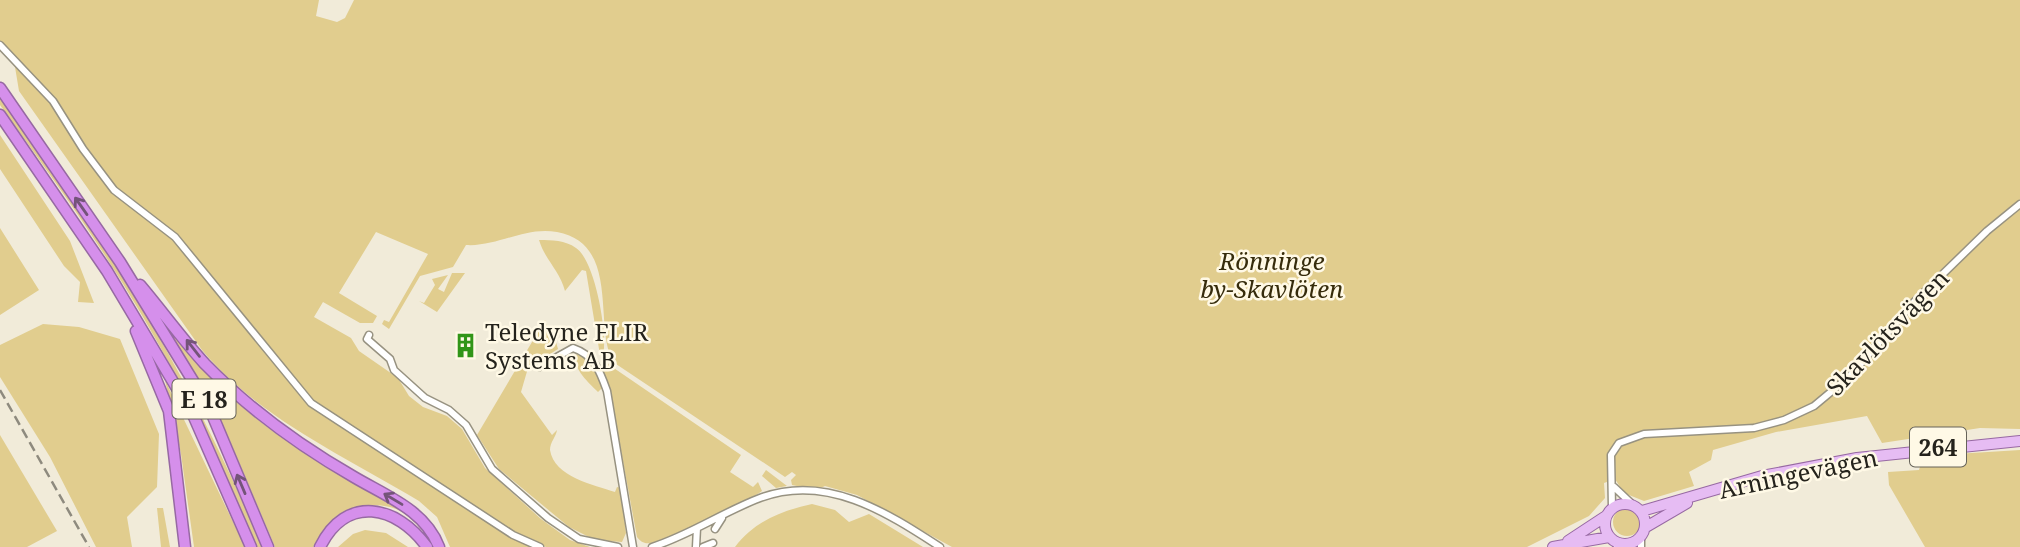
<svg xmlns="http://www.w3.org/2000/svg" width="2020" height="547" font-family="'Noto Serif',serif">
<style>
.green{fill:#e1cd8e}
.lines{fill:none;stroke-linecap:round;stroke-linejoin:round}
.minor-casing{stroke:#979281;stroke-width:9}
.primary-casing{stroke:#9769a3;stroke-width:12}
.motorway-casing{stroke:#9769a3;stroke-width:13}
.minor{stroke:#fff;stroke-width:6}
.primary{stroke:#e6bcf3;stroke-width:10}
.motorway{stroke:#d58feb;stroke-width:10}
.rail{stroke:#8e8a7e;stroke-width:2.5;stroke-dasharray:10 5;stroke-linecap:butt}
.oneway{stroke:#745479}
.labels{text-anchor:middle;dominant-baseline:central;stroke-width:5;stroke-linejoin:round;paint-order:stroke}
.shield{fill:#fff9e6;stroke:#666359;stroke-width:2}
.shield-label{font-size:23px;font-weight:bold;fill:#25231c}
.park-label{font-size:24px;font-style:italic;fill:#362c0c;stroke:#fff9e6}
.poi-label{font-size:24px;fill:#25231c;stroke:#fff9e6;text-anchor:start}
.street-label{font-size:24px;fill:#25231c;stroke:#fff9e6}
</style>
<rect width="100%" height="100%" fill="#f1ebd9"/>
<path class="green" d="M0,0H319L316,16L337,22L345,18L354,0H2020V429L1980,428L1882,443L1867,416L1776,432L1713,450L1711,460L1689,472L1694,486L1644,501L1624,493L1615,479L1604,483L1605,498L1589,516L1527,547H952L857,495L825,486L816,490L792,485L791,480L796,475L792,472L785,477L613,362C593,325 621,244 557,232C525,226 497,247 466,245L453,267L420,276L389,329L382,324L384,320L389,322L428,254L376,232L339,293L377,316L373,323H360L323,302L314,317L351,338L359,351L398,378L409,396L423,407L447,416L462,429L485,468L541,519L570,540L590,547H546L517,534L533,547H450L437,517L419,501C343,455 260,419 202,350L19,91L13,55L0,41Z
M0,98C38,153 79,207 115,264C172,354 221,448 262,547H257C214,445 164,346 104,254C71,203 35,154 0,105Z
M0,135L70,241L94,303L78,302L80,282L64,266L0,169Z
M0,228L39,290L0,315Z
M539,240C552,240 565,240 576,248C595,260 608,334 603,356L600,355L586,271L582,270L565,291C560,271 545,260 539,240Z
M452,273H465L437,312L419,301L424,303L435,285L432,279L448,275L438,289L444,292Z
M545,320L553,345L556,342L558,349L528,368L521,392L552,435L557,430C556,437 550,442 550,450C554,477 594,485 615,492L617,487L621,488L626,533L622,542L595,540L569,527L499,469L477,435Z
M43,324L79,327L120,339L159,434L157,487L127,517L132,547H96L50,457L0,377V345Z
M168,328C202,368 236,406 280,436C323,466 404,496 430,538C420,528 409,514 396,509C362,496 329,519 313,547H275L229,439Z
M580,354C591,363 598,373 603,387L598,392C588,382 575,371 574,355Z
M605,362L741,455L730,472L753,487L758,482L762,491C741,506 676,539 651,543C644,544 641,542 637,537L610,391L601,367Z
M165,380L245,547H194L181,454Z
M0,435L57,531L27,547H0Z
M2020,450V547H1925L1889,485L1888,472L1919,470L1923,456Z
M766,470L787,486L776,488L762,476Z
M812,504L835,510L849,522L869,514L923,547H735C755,521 781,511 812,504Z
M157,508H163L170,547H161Z
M1613 522a14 14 0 1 1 28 0a14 14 0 1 1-28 0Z
M365,530L386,533L408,547H338L353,534Z"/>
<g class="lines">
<defs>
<path id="minor" d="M0,45L53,101L83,149L114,190L175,237L311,403L513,535L540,547
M369,335L367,339L390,359L394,370L425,398L449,410L466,425L492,469L548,518L579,539L618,547
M539,367L573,348C594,355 600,371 607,391L633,547
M1614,487L1632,504
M1612,508L1611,455L1619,443L1644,434L1754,428L1784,420L1814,406L1850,376L1914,302L1987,231L2020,204
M715,529L722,518
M1614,541L1618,547
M652,547C690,535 723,512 760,498C826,473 886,512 940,547
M696,547L697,528
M703,547L713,543
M1641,547V537"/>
<path id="primary" d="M1605 524a20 20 0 1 1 40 0a20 20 0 1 1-40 0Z
M1642,511L1762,476L1857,458L2020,441
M1646,527L1687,503
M1568,541L1606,516
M1553,547L1609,537"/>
<path id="motorway" d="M0,88L120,262L209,407L268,547
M0,115L107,271L194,417L251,547
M140,285C162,311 182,339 205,364C249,409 300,446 354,477C386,496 425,510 439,547
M136,331L169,411L185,547
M320,547C346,494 397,505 427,547"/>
</defs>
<use href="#minor" class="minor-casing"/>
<use href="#primary" class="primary-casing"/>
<use href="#motorway" class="motorway-casing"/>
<use href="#minor" class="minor"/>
<use href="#primary" class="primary"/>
<use href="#motorway" class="motorway"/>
<path class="rail" d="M0,390L89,547"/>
</g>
<defs><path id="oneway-shaft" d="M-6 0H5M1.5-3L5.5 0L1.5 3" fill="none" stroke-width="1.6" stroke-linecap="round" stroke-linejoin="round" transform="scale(1.75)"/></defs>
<g class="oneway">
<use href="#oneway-shaft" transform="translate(81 206) rotate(-125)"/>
<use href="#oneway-shaft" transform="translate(193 348) rotate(-128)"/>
<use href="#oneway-shaft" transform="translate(241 484) rotate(-113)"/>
<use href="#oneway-shaft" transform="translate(393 499) rotate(-149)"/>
</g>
<defs>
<symbol id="building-bare" viewBox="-9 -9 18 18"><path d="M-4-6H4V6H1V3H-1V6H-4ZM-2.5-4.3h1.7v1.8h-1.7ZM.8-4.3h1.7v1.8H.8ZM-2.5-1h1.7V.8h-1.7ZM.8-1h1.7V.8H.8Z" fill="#319518" stroke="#fff9e6" stroke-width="2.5" paint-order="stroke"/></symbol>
</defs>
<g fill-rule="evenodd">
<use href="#building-bare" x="448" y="328" width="35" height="35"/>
</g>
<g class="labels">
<g class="shield">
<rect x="172.5" y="379.5" width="63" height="39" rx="5"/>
<rect x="1910" y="427.5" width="56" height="39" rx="5"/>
</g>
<g class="shield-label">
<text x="204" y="399">E 18</text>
<text x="1938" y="447">264</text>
</g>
<g class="park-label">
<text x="1272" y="260">Rönninge<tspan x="1272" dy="28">by-Skavlöten</tspan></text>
</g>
<g class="poi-label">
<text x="485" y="331">Teledyne FLIR<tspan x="485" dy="28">Systems AB</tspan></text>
</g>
<g class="street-label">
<text transform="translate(1887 332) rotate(-46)">Skavlötsvägen</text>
<text transform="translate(1798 473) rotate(-12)">Arningevägen</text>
</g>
</g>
</svg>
